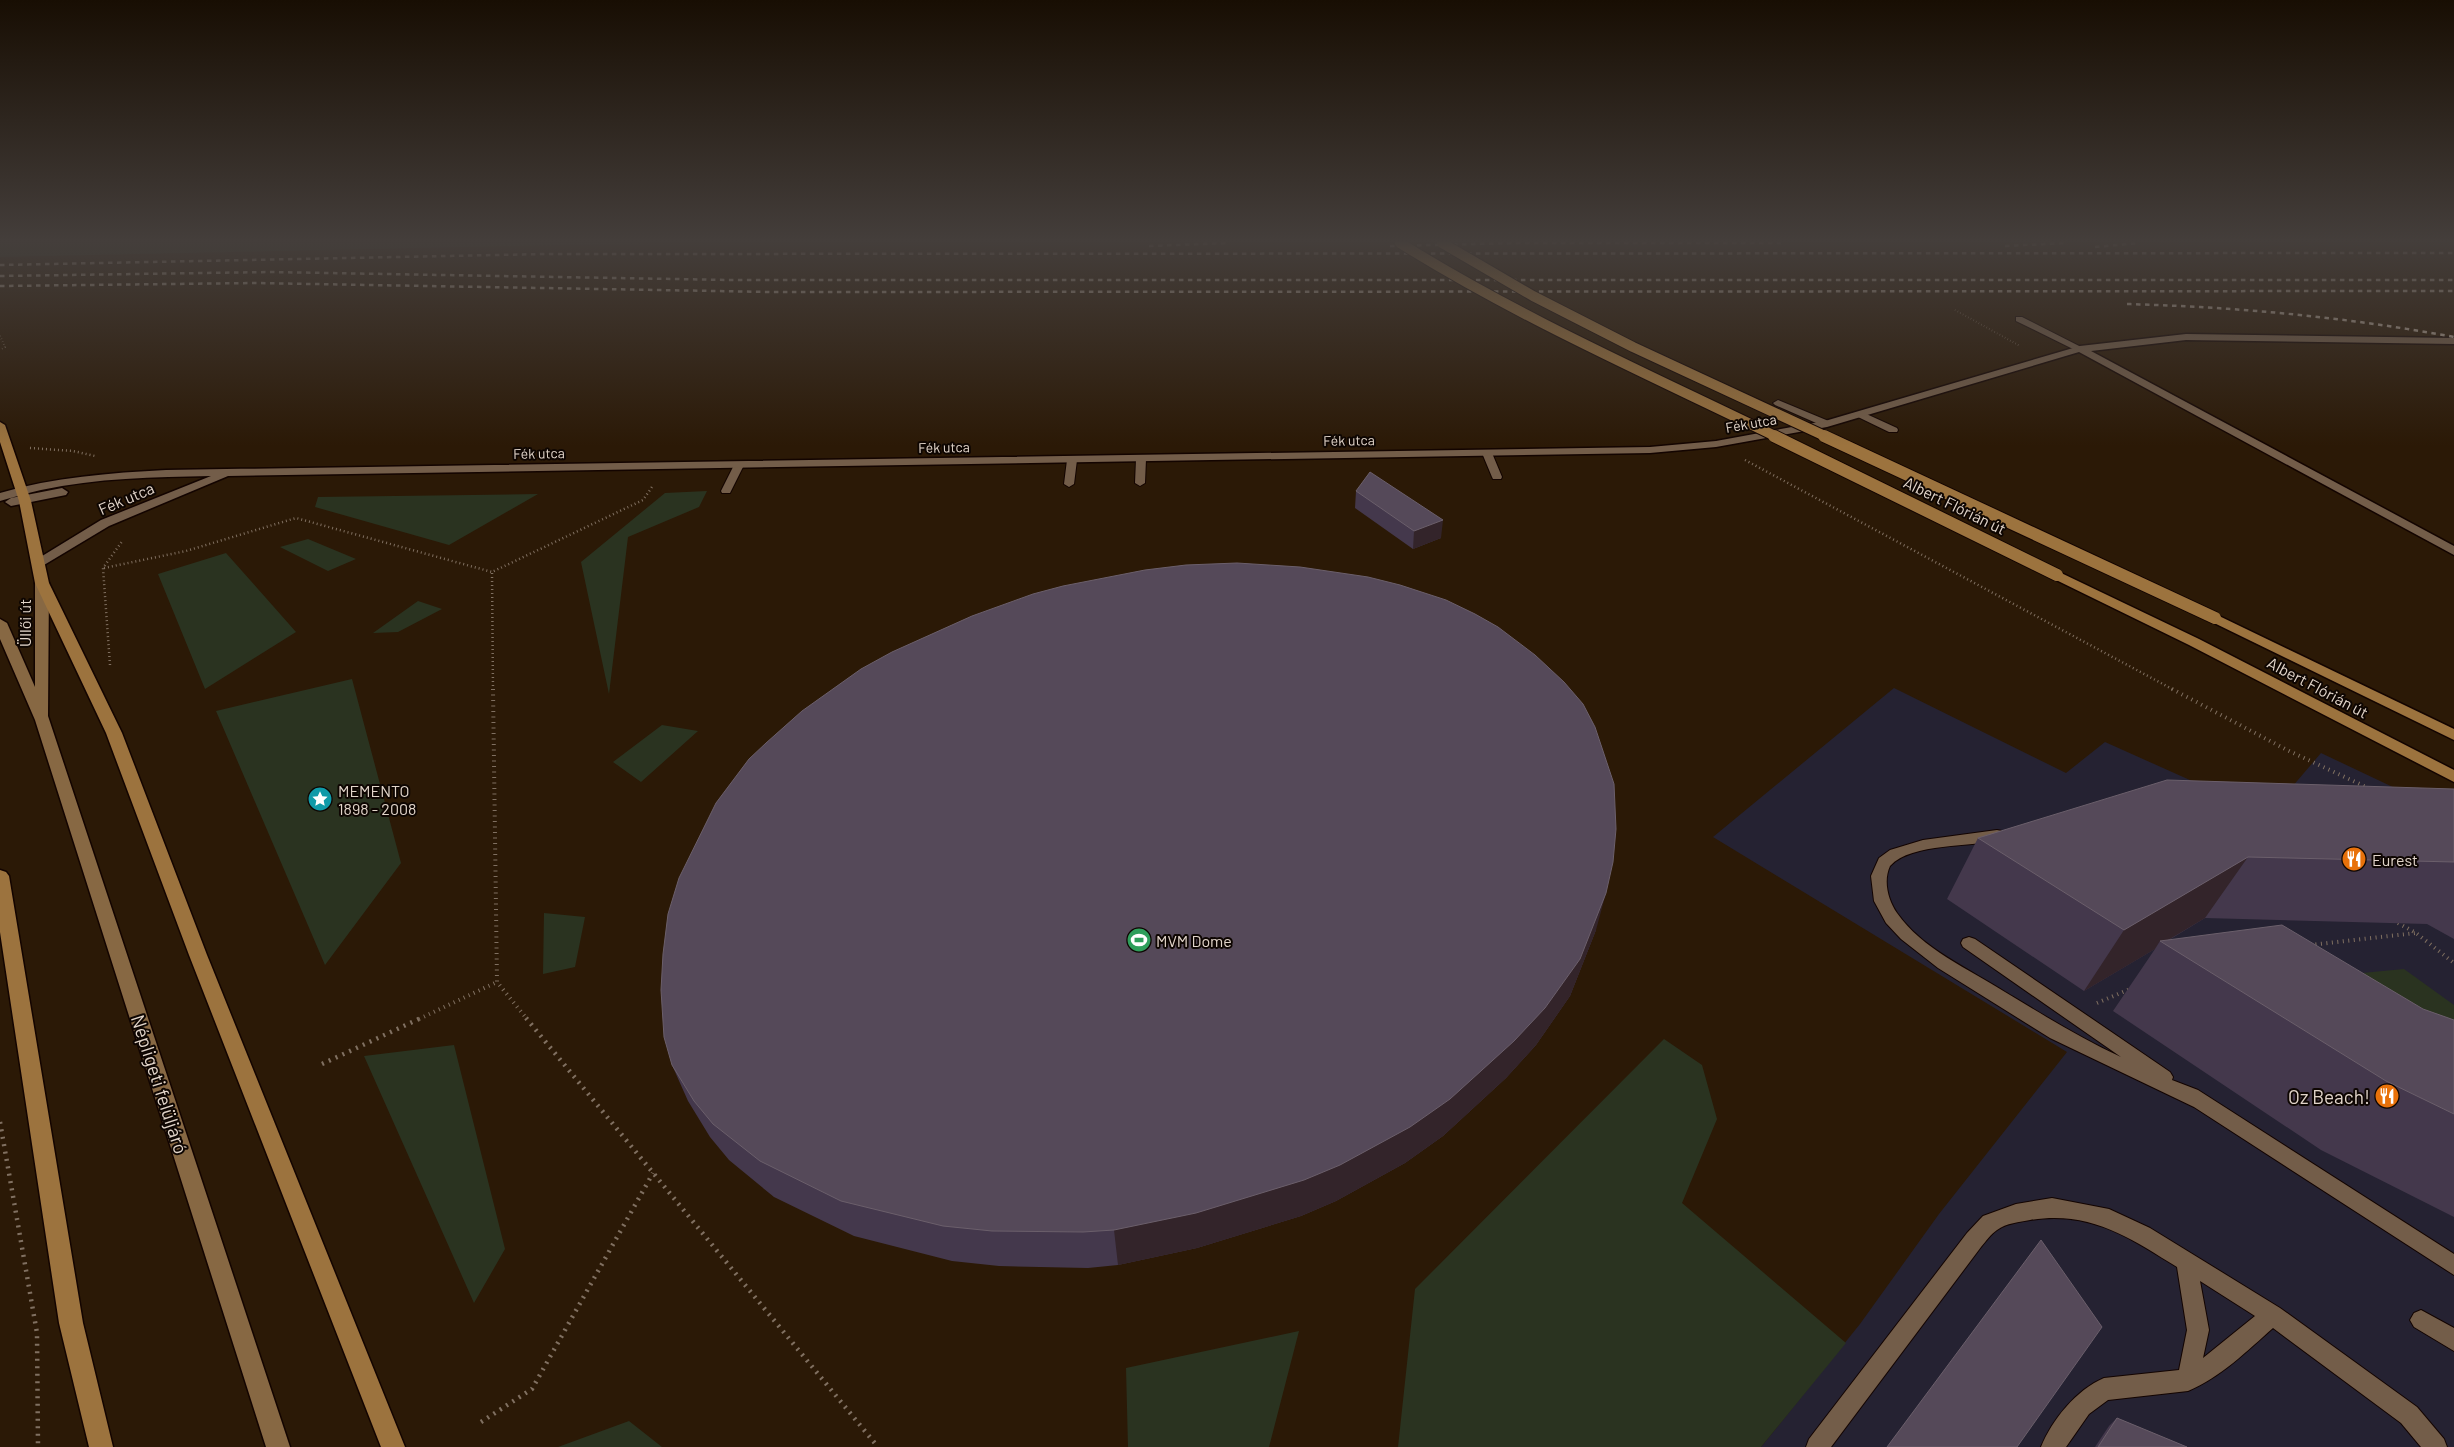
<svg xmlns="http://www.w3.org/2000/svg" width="2454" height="1447" font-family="Barlow,sans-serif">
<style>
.commercial{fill:#252232}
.green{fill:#2a3320}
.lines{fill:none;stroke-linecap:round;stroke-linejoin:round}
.service-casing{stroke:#130400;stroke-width:2}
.minor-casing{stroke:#130400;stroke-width:3}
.secondary-casing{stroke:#130400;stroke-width:3}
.primary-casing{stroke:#130400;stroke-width:3}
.path-far3{stroke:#807061;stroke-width:2;stroke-dasharray:0.5 2.5;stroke-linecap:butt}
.path-far2{stroke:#807061;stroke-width:2.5;stroke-dasharray:1 3;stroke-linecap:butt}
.path-far1{stroke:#807061;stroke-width:4;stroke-dasharray:1 4.5;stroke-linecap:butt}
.path{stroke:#807061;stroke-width:4.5;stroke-dasharray:2 5.5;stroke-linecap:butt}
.service{fill:#735d49;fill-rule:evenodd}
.minor{fill:#735d49;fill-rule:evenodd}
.secondary{fill:#876843;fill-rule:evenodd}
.primary{fill:#9c733e;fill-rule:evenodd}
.rail{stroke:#b0a294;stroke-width:2.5;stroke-dasharray:4.5 4.5;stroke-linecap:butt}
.primary-bridge-far1-casing{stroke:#130400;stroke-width:12;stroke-linecap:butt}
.primary-bridge-casing{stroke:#130400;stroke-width:14;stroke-linecap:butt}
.primary-bridge-far1{stroke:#9c733e;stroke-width:10}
.primary-bridge{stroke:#9c733e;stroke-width:12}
.wall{fill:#44384c}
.shaded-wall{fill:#33242a}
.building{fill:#554959;stroke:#6b5f6b}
.labels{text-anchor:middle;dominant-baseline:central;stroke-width:4;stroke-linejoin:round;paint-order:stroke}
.far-street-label{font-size:14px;fill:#e2d5ca;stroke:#0e0602}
.street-label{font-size:16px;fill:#e2d5ca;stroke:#0e0602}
.poi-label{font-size:16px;fill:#e2d5ca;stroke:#0e0602;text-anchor:start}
.near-street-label{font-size:19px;fill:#e2d5ca;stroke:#0e0602}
.near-poi-label{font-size:19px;fill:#e2d5ca;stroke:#0e0602;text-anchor:end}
</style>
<rect width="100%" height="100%" fill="#2b1906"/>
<path class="commercial" d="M1894,688L2066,773L2105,742L2268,815L2321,753L2454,816V1447H1761L1860,1324L1939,1214L2067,1052L1713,837Z"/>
<path class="green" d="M0,243H654L0,257Z
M707,491L699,507L628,537L609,694L581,562L665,493Z
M538,494L449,545L315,507L318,497Z
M308,539L356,559L328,571L280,547Z
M226,553L296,632L205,689L158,574Z
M418,601L442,609L398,632L373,633Z
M352,679L401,863L325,965L216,711Z
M662,725L698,731L641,782L613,762Z
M544,913L585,917L575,967L543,974Z
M2404,969L2454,1005V1063L2288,980Z
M1664,1039L1702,1065L1717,1119L1682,1203L1846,1343L1761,1447H1398L1415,1289Z
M454,1045L505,1249L474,1303L364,1056Z
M1299,1331L1269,1447H1128L1126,1368Z
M629,1421L662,1447H558Z"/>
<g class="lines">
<defs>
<path id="service" d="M2016,317H2022L2085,349L2077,351L2016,321Z
M1778,400L1831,422L1832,424L1823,426L1775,405L1773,403Z
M1862,412L1897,428L1898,430L1897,432H1889L1858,417L1857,415Z
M1487,450L1492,453L1502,477L1501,479H1493L1492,477L1482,453Z
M1141,456L1146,459L1145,483L1140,486L1135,483L1136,459Z
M1072,457L1077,460L1074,484L1069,487L1064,484L1067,460Z
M739,462L744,465L730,493H722L721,491L734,465Z
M1997,830L2002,831L2005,835L2002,839C1972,848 1912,842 1890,866C1883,881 1888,900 1897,913C1922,949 1969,969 2005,992C2043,1015 2080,1038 2121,1057L1963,947L1961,943L1963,939L1969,937L1975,939L2170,1072L2173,1077L2172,1080L2198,1090L2454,1254V1275L2194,1107L2050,1038L1938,968L1901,939L1886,923L1874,901L1871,876L1879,858L1890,850L1923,840Z
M2052,1198L2109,1209L2150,1228L2280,1308L2417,1407L2444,1439L2447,1447H2421L2401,1423L2273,1328C2247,1351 2221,1377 2188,1391L2108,1400L2089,1414L2066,1447H2041C2052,1420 2076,1390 2104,1378L2179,1370L2187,1330L2177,1267C2129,1237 2089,1210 2030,1220C2020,1222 2006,1223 1997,1230C1991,1234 1986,1241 1981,1247L1831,1447H1806L1809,1439L1967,1233L1983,1216L2016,1204ZM2200,1281L2255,1316L2203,1358L2209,1330Z
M2421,1310L2454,1328V1351L2414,1327L2410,1320L2414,1313Z"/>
<path id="minor" d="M2186,334L2454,338V344L2186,340L2091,351L2454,546V555L2079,352L1827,427L1716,447L1650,453L228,476L109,526L39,568L33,564L34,561L101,520L211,476C154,477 97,478 41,490C27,493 14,497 0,501V493C54,477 110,473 166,470L1650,447L1716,441L1825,421L2080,346Z
M62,488L68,492L66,495L11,506L5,502L11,498Z"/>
<path id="secondary" d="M42,579L49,583L48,716L290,1447H266L35,720L0,639V619L7,623L35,687V583Z"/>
<path id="primary" d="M0,422L5,425L31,501L49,583L122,733L207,955L405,1447H381L189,955L106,733L35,583L19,501L0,442Z
M2057,571L2199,639L2454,770V782L2189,645L2052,578L2050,575L2052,572Z
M2215,614L2454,729V740L2210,621L2208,618L2210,615Z
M0,870L6,872L9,876L83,1323L113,1447H89L59,1323L0,932Z"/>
</defs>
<use href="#service" class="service-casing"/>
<use href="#minor" class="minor-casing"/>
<use href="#secondary" class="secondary-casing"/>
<use href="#primary" class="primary-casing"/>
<path class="path-far3" d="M1955,310L2020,346
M0,336L5,347L0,350"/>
<path class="path-far2" d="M30,448L73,451L95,456
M1745,460L2174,690
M104,568L186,551L296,518L492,572
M110,665L103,568L123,540
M493,690L492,572L643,500L652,487"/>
<path class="path-far1" d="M493,689L497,982L527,1019
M2172,689L2287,750L2366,787
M2398,923L2416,933L2454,963
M2310,945L2416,933
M2097,1003L2130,989
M419,1019L497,982"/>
<path class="path" d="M526,1018L878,1447
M322,1064L421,1018
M0,1122L37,1333L38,1447
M481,1422L532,1389L653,1173"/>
<use href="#service" class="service"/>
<use href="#minor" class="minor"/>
<use href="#secondary" class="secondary"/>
<use href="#primary" class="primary"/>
<path class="rail" d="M1149,246L1226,243
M1390,246L1513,243H1781
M2005,246L2065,243
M2095,247L2138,243
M0,265L544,254L2454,253
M0,276L270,272L731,280H2454
M0,286L255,283L772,292L2454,291
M2127,304C2237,307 2346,317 2454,337"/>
<defs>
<path id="primary-bridge-far1" d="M1400,243C1520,318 1650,375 1777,437
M1442,243L1533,296L1633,347L1827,437"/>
<path id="primary-bridge" d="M1774,436L2057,575
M1824,436L2215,618"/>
</defs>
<use href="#primary-bridge-far1" class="primary-bridge-far1-casing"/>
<use href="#primary-bridge" class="primary-bridge-casing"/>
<use href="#primary-bridge-far1" class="primary-bridge-far1"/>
<use href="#primary-bridge" class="primary-bridge"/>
</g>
<path class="wall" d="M1356,491L1441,538L1413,549L1355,508Z
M2454,789V939L2427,924L2205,918L2169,940L2423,1009L2454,1020V1217L2321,1150L2113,1011L2155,949L2084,991L1947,899L1978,838Z
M1596,930L1570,996L1536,1045L1506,1078L1443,1136L1405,1163L1336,1201L1301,1216L1197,1248L1118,1265L1088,1268L999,1266L952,1261L854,1236L774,1197L729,1160L710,1137L688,1101L672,1065Z
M2117,1418L2187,1447H2095L2109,1426Z"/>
<path class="shaded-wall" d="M1443,520L1441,538L1413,549L1414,531Z
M2248,857L2205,918L2163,943L2160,941L2155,949L2084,991L2124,930Z
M1606,893L1596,930L1570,996L1536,1045L1506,1078L1443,1136L1405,1163L1336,1201L1301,1216L1197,1248L1118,1265L1114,1230Z"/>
<path class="building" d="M1370,472L1443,520L1414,531L1356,491Z
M1237,563L1300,567L1368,577L1400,585L1446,600L1475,614L1498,627L1535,655L1564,682L1583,704L1595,727L1614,784L1616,829L1613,862L1606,893L1580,959L1545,1008L1514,1041L1450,1099L1410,1127L1340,1165L1304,1180L1196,1213L1114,1230L1083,1232L992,1231L943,1226L841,1201L760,1161L713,1124L694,1101L672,1065L664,1037L661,990L663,954L668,914L679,878L716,803L749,759L766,743L802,711L861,669L892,652L972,616L1033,594L1063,586L1145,570L1186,565Z
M2167,780L2454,789V862L2248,857L2124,930L1978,838Z
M2282,925L2423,1009L2454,1020V1114L2386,1081L2160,941Z
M2041,1240L2102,1327L2017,1447H1887Z
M2117,1418L2187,1447H2098Z"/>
<linearGradient id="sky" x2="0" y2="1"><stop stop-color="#180e03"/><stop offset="0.54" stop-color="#443e3b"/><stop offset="1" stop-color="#443e3b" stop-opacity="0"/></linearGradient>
<rect width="2454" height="446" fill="url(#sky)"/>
<defs>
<symbol id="sight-disc" viewBox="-11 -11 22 22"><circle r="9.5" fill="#0f9aa8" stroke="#0e0602"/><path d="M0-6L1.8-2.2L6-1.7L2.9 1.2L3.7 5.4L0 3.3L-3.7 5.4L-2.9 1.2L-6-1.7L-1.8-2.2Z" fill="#fff"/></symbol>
<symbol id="restaurant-disc" viewBox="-11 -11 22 22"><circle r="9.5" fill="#e8710a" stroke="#0e0602"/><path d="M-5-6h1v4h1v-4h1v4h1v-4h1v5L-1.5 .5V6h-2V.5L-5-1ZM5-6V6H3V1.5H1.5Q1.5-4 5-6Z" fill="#fff"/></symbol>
<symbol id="stadium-disc" viewBox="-11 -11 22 22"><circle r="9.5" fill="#2e9e5b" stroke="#0e0602"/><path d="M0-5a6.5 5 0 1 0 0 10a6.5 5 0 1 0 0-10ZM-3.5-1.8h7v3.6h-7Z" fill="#fff"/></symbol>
</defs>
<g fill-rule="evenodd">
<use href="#sight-disc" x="306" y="785" width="28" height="28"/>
<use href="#restaurant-disc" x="2340" y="845" width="28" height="28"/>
<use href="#stadium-disc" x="1125" y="926" width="28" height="28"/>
<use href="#restaurant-disc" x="2373" y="1082" width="28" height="28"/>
</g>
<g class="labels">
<g class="far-street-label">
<text transform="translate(1751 423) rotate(-10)">Fék utca</text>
<text transform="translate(1349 440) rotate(-1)">Fék utca</text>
<text transform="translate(944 447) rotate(-1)">Fék utca</text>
<text transform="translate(539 453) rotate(-1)">Fék utca</text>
</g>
<g class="street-label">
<text transform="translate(126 498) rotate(-23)">Fék utca</text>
<text transform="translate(1955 505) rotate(26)">Albert Flórián út</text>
<text transform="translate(24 623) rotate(-90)">Üllői út</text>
<text transform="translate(2318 687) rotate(28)">Albert Flórián út</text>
</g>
<g class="poi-label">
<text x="338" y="790">MEMENTO<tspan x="338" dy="18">1898 - 2008</tspan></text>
<text x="2372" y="859">Eurest</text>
<text x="1156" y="940">MVM Dome</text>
</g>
<g class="near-street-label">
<text transform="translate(160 1084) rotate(72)">Népligeti felüljáró</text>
</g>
<g class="near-poi-label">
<text x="2370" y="1096">Oz Beach!</text>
</g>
</g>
</svg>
